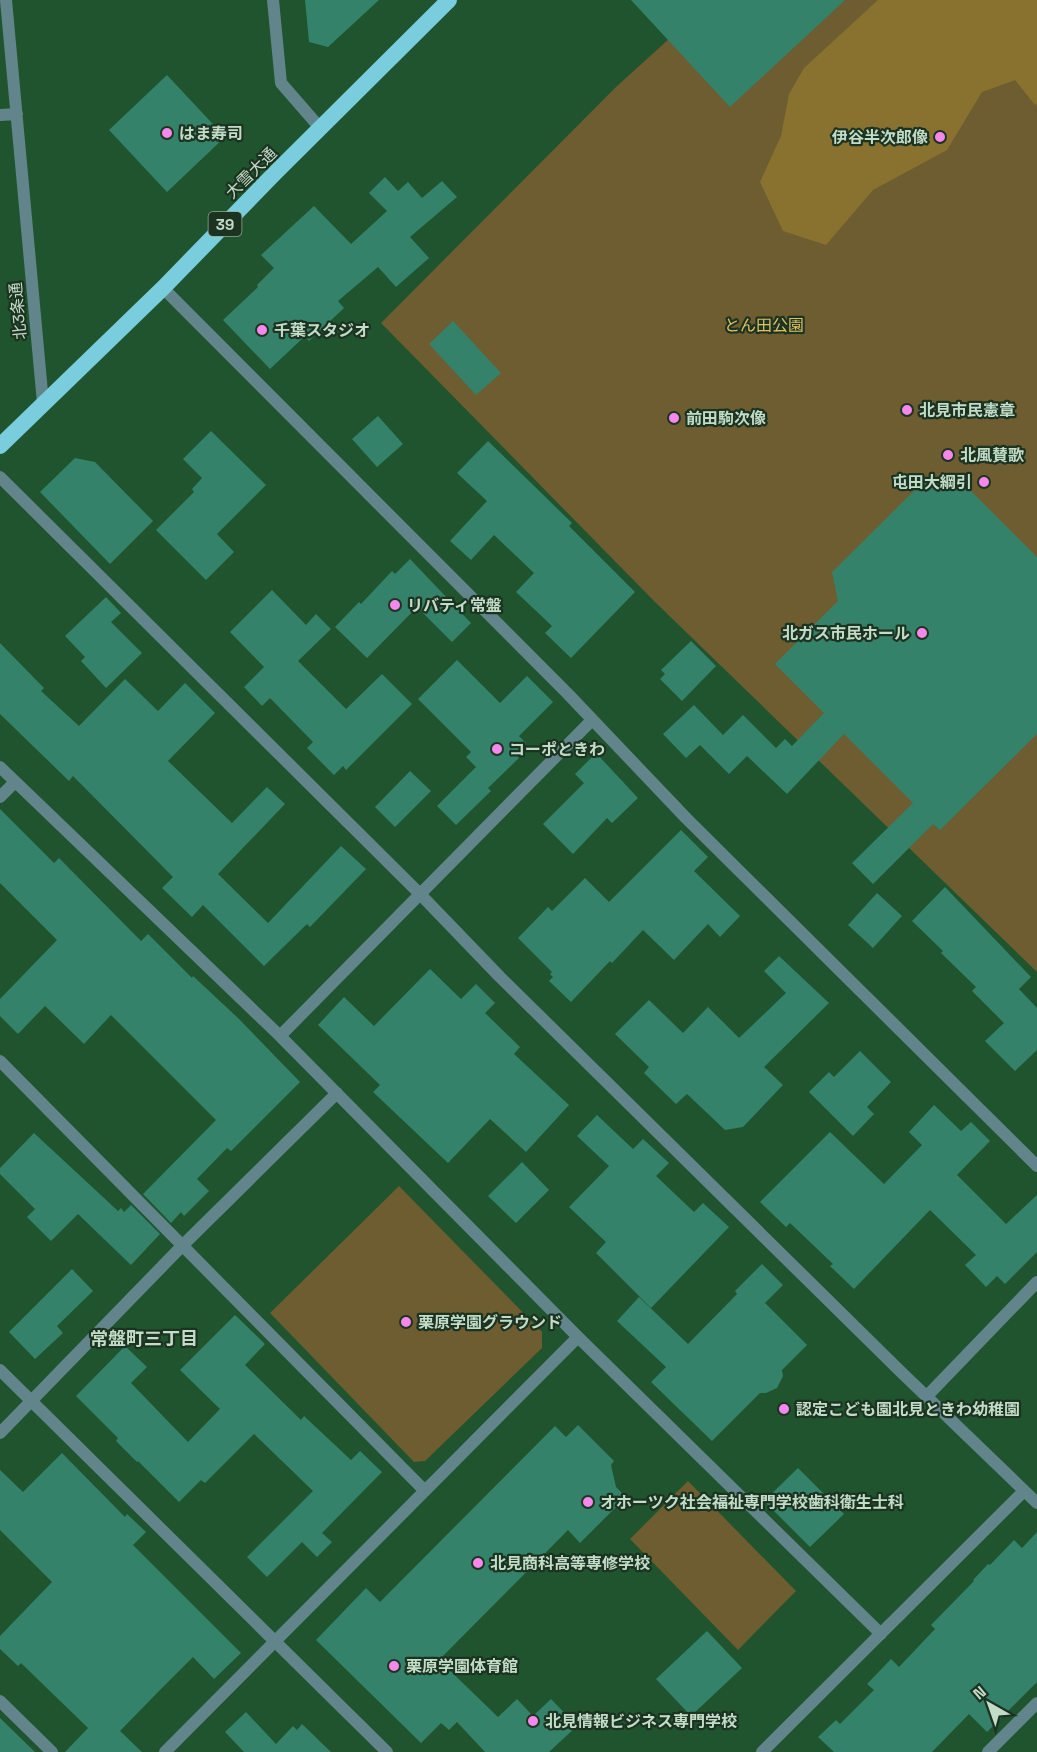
<svg xmlns="http://www.w3.org/2000/svg" width="1037" height="1752" font-family="'Space Grotesk','Noto Sans JP',sans-serif">
<style>
.green{fill:#6d5d30}
.forest{fill:#89722f}
.building{fill:#34826a}
.lines{fill:none;stroke-linecap:round;stroke-linejoin:round}
.minor{stroke:#62858c;stroke-width:12}
.trunk{stroke:#7acddc;stroke-width:16}
.poi-dot{fill:#f688ed;stroke:#1d3322;stroke-width:2}
.labels{text-anchor:middle;dominant-baseline:central;stroke-width:4.5;stroke-linejoin:round;paint-order:stroke}
.shield{fill:#1d3322;stroke:#90aa96;stroke-width:1.5}
.shield-label{font-size:15px;font-weight:bold;fill:#c2ddc7}
.poi-label{font-size:16px;font-weight:bold;fill:#c2ddc7;stroke:#1d3322;text-anchor:start}
.street-label{font-size:16px;fill:#c2ddc7;stroke:#1d3322}
.park-label{font-size:16px;fill:#e1c062;stroke:#1d3322}
.neighbourhood-label{font-size:18px;font-weight:bold;fill:#c2ddc7;stroke:#1d3322}
</style>
<rect width="100%" height="100%" fill="#1f542e"/>
<path class="green" d="M712,0H1037V972L655,602L381,323L616,87Z
M399,1186L542,1332V1348L425,1461L414,1462L270,1313Z
M688,1481L796,1591L738,1650L630,1539Z"/>
<path class="forest" d="M878,0H1037V104L1035,105L1015,80L982,92L947,150L873,190L826,245L783,231L760,182L781,136L789,94L804,68Z"/>
<path class="building" d="M305,0H379L328,47L309,42Z
M631,0H845L730,107Z
M167,75L225,137L167,192L109,130Z
M385,177L398,191L408,182L422,198L442,181L457,197L410,237L429,258L396,287L378,267L338,301L344,308L309,341L305,336L270,369L223,320L258,287L257,285L274,268L261,255L314,206L351,244L387,211L369,193Z
M453,321L501,373L476,395L429,344Z
M378,416L403,444L377,467L352,439Z
M211,431L266,485L217,534L234,552L206,580L156,530L194,492L192,489L202,478L183,459Z
M488,441L572,523L569,526L635,592L571,658L545,633L552,626L516,592L534,573L494,535L471,560L450,541L487,501L457,473Z
M75,458L95,462L153,521L110,564L40,492Z
M955,475L1037,557V734L940,830L933,824L873,884L852,863L913,803L844,734L787,794L747,756L729,774L700,745L686,758L663,734L694,705L723,735L743,715L776,748L785,739L792,746L824,713L775,664L838,601L832,572L927,478Z
M410,559L471,623L452,642L417,607L367,658L335,627L359,602L361,604L392,571L395,574Z
M272,590L306,625L316,614L331,629L298,661L346,709L382,674L412,704L346,770L343,766L334,775L307,748L313,742L270,698L262,706L244,687L264,667L230,632Z
M106,597L121,613L111,622L142,653L106,688L81,661L85,657L65,636Z
M691,641L716,666L682,701L660,679L665,674L661,670Z
M0,643L44,688L41,691L79,726L125,679L158,711L185,683L215,713L168,761L232,823L267,787L285,804L218,874L268,923L341,846L366,869L310,927L307,924L264,966L203,905L192,917L162,888L173,877L73,776L69,781L0,714Z
M457,660L500,703L527,676L553,702L519,736L526,743L515,754L519,758L488,788L491,791L456,825L437,806L476,767L466,757L471,752L418,699Z
M596,753L638,798L612,823L607,818L573,854L543,824L584,783L575,774Z
M410,771L431,791L395,827L375,807Z
M0,809L54,863L59,858L141,941L148,934L192,978L193,976L238,1018L300,1082L231,1151L227,1148L197,1179L209,1191L184,1216L181,1212L171,1223L143,1194L216,1120L111,1015L84,1044L45,1006L18,1034L0,1016V999L57,940L0,883Z
M681,830L708,857L694,871L740,916L720,937L708,924L674,960L643,930L612,963L610,961L571,1002L549,981L553,977L550,974L552,972L518,938L548,907L552,911L585,878L609,902Z
M945,887L1031,977L1019,989L1037,1008V1050L1015,1071L985,1041L1004,1023L972,991L976,987L941,953L943,951L912,921Z
M877,893L902,916L873,948L848,925Z
M779,956L829,1003L764,1067L783,1085L743,1127L725,1130L687,1094L676,1104L644,1073L649,1067L615,1034L649,1000L683,1033L708,1007L739,1038L786,993L764,971Z
M430,969L461,999L476,984L495,1003L485,1013L520,1047L514,1054L569,1105L526,1152L490,1119L448,1163L373,1092L380,1085L318,1025L344,997L374,1026Z
M860,1051L891,1082L867,1107L874,1114L853,1136L809,1092L829,1072L834,1077Z
M934,1105L961,1131L971,1122L990,1141L957,1175L1006,1224L1037,1195V1252L1005,1284L997,1276L986,1287L965,1265L976,1255L930,1210L854,1289L830,1266L833,1264L790,1223L786,1227L760,1202L830,1132L884,1184L922,1145L909,1132Z
M597,1115L633,1149L643,1139L669,1163L656,1176L694,1212L703,1203L729,1227L651,1308L596,1253L606,1242L569,1207L609,1166L577,1136Z
M34,1133L118,1211L121,1208L124,1212L131,1205L160,1234L131,1265L78,1214L51,1241L27,1217L35,1209L0,1174V1168Z
M522,1162L549,1190L516,1223L488,1196Z
M762,1264L783,1285L765,1303L807,1345L782,1370L783,1376L777,1388L766,1393H760L712,1441L651,1382L666,1367L617,1321L639,1297L688,1344L737,1294L735,1291Z
M72,1269L93,1291L57,1326L63,1333L35,1359L9,1332Z
M235,1315L265,1344L245,1365L301,1420L304,1416L351,1460L360,1451L382,1472L322,1533L332,1542L317,1557L302,1542L267,1577L247,1557L313,1491L254,1434L205,1483L201,1480L179,1502L138,1461L137,1462L116,1441L118,1438L76,1396L125,1346L147,1367L131,1383L188,1442L220,1409L180,1370Z
M578,1425L614,1461L611,1465L616,1487L626,1497L580,1543L568,1530L439,1660L498,1717L517,1699L533,1716L551,1699L577,1726L549,1752H485L457,1722L449,1730L441,1723L421,1743L316,1640L366,1588L380,1602L555,1426L566,1437Z
M62,1453L125,1517L127,1514L146,1532L133,1545L241,1653L214,1679L193,1657L159,1691L120,1731L142,1752H65L88,1728L21,1663L18,1666L0,1649V1636L52,1582L0,1530V1470L23,1492Z
M798,1468L844,1514L810,1547L764,1501Z
M1037,1532V1682L987,1732L969,1714L932,1752H834L818,1737L836,1720L840,1724L874,1690L867,1684L891,1659L899,1667L935,1629L931,1625L974,1581L973,1580L988,1564L990,1565L1014,1540L1022,1548Z
M707,1631L742,1668L691,1716L656,1679Z
M246,1712L276,1744L293,1726L297,1730L302,1724L331,1752H244L225,1732Z
M0,1718L35,1752H0Z"/>
<g class="lines">
<path class="minor" d="M6,0L43,403
M273,0L281,83L321,129
M0,115L17,114
M163,288L568,694L686,818L1037,1166
M0,477L420,894L500,977L900,1371L1037,1503
M0,767L280,1036L578,1337L881,1634
M0,797L15,782
M280,1036L592,720
M0,1061L425,1491
M0,1370L387,1752
M927,1396L1037,1282
M0,1433L182,1246L337,1093
M0,1701L52,1752
M165,1752L578,1337
M762,1752L1024,1491
M988,1752L1037,1703"/>
<path class="trunk" d="M0,446L163,288L276,172L449,0"/>
</g>
<g class="poi-dot">
<circle cx="167" cy="133" r="6"/>
<circle cx="940" cy="137" r="6"/>
<circle cx="262" cy="330" r="6"/>
<circle cx="907" cy="410" r="6"/>
<circle cx="674" cy="418" r="6"/>
<circle cx="948" cy="455" r="6"/>
<circle cx="984" cy="482" r="6"/>
<circle cx="395" cy="605" r="6"/>
<circle cx="922" cy="633" r="6"/>
<circle cx="497" cy="749" r="6"/>
<circle cx="406" cy="1322" r="6"/>
<circle cx="784" cy="1409" r="6"/>
<circle cx="588" cy="1502" r="6"/>
<circle cx="478" cy="1563" r="6"/>
<circle cx="394" cy="1666" r="6"/>
<circle cx="533" cy="1721" r="6"/>
</g>
<g class="labels">
<rect class="shield" x="208.5" y="212" width="33" height="24" rx="4.5"/>
<g class="shield-label">
<text x="225" y="224">39</text>
</g>
<g class="poi-label">
<text x="179" y="133">はま寿司</text>
<text x="928" y="137" text-anchor="end">伊谷半次郎像</text>
<text x="274" y="330">千葉スタジオ</text>
<text x="919" y="410">北見市民憲章</text>
<text x="686" y="418">前田駒次像</text>
<text x="960" y="455">北風賛歌</text>
<text x="972" y="482" text-anchor="end">屯田大綱引</text>
<text x="407" y="605">リバティ常盤</text>
<text x="910" y="633" text-anchor="end">北ガス市民ホール</text>
<text x="509" y="749">コーポときわ</text>
<text x="418" y="1322">栗原学園グラウンド</text>
<text x="796" y="1409">認定こども園北見ときわ幼稚園</text>
<text x="600" y="1502">オホーツク社会福祉専門学校歯科衛生士科</text>
<text x="490" y="1563">北見商科高等専修学校</text>
<text x="406" y="1666">栗原学園体育館</text>
<text x="545" y="1721">北見情報ビジネス専門学校</text>
</g>
<g class="street-label">
<text transform="translate(251 173) rotate(-45)">大雪大通</text>
<text transform="translate(18 311) rotate(-95)">北3条通</text>
</g>
<g class="park-label">
<text x="764" y="325">とん田公園</text>
</g>
<g class="neighbourhood-label">
<text x="144" y="1338">常盤町三丁目</text>
</g>
</g>
<g transform="translate(989 1704) rotate(320)" stroke="#1d3322" stroke-width="4.5" paint-order="stroke">
<path d="M0-4.5L10 22L0 15L-10 22Z" fill="#c2ddc7"/>
<text y="-9" font-size="16" font-weight="bold" text-anchor="middle" fill="#c2ddc7">N</text>
</g>
</svg>
